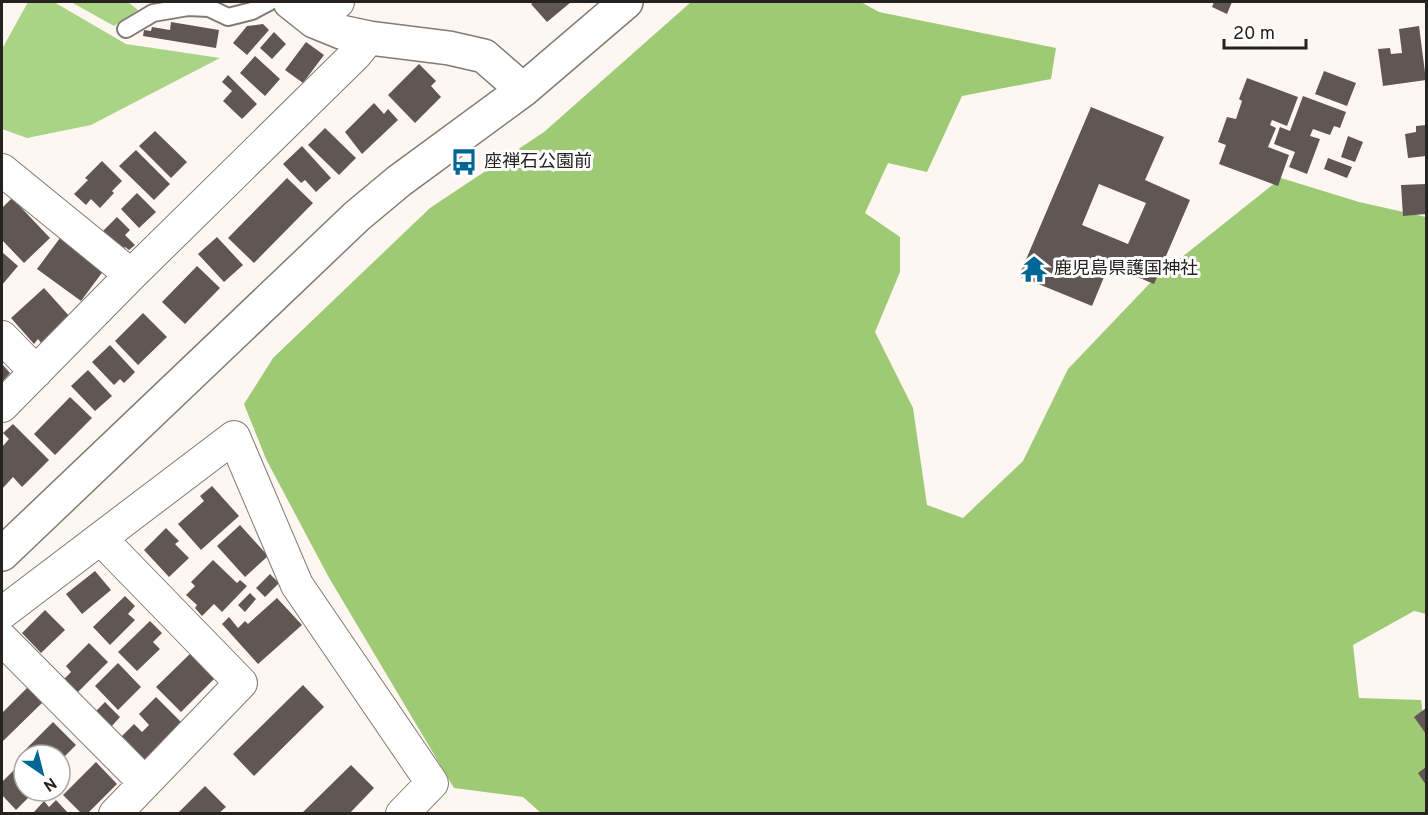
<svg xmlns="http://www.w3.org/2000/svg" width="1428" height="815" font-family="Overpass,'Noto Sans JP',sans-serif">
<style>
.green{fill:#aad485}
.forest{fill:#9eca75}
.building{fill:#605654;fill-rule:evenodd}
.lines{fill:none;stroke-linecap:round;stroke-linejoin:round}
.lane-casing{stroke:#827a74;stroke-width:20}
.street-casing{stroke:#827a74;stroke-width:34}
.secondary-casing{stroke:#827a74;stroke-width:36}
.lane{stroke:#fff;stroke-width:16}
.street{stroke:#fff;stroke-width:32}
.secondary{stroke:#fff;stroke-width:33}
.labels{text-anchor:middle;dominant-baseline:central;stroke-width:6;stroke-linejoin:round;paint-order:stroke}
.poi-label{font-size:18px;fill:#252220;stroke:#fff;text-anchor:start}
</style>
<rect width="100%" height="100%" fill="#fef7f1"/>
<path class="green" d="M28,2H54L126,44L220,58L91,125L27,138L2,129V49Z
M71,2H128L138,10L114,26Z"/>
<path class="forest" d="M691,2H861L879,12L1056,48L1051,79L962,96L927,172L888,163L865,213L900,237V272L875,332L913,408L927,505L963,518L1023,461L1068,369L1152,281L1281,178L1359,202L1426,217V614L1414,611L1353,645L1359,698L1421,700L1426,740V813L542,814L523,797L454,788L328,576L266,459L244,404L273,358L430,208L544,132Z"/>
<path class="building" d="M534,2H571L547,22L531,4Z
M1214,2H1232L1227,14L1212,7Z
M171,22L219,30L216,48L143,36L144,30L151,31L152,27L170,30Z
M263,24L269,30L247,55L233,43L247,26Z
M1419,26L1426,80L1383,86L1378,49L1390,48L1391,54L1402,53L1399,29Z
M274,32L286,44L272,59L260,48Z
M306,42L324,55L303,83L285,70Z
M255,56L280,79L265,96L240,73Z
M419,64L436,81L431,86L441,97L415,123L388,95Z
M1324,71L1356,83L1347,106L1315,94Z
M228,75L257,104L242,119L223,101L232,91L222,82Z
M1247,78L1298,97L1287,126L1272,120L1270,125L1276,128L1268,147L1289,155L1278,186L1219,164L1226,145L1218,142L1227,117L1236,119L1242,101L1239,99Z
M1303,96L1346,112L1340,128L1334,126L1330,135L1313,129L1310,136L1320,139L1307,174L1289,167L1295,152L1274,144L1280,127L1290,131Z
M374,103L384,114L388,109L398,120L362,154L345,132Z
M1091,107L1164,137L1145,180L1190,200L1154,284L1109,265L1092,306L1019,276ZM1099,184L1146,203L1128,244L1082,225Z
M1426,125V156L1408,158L1405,134L1416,132V126Z
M325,128L356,158L339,175L308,145Z
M155,131L187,162L171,178L139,146Z
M1348,136L1363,142L1355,162L1341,157Z
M302,146L331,178L316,192L305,180L301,183L283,164Z
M136,150L170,184L154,200L119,166Z
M1328,158L1352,167L1347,178L1324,169Z
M102,161L122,181L112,191L114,193L100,208L91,199L86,205L74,194L88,180L85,178Z
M287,178L313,203L254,263L228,238Z
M1426,184V214L1403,216L1401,185Z
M137,193L156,212L139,228L121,209Z
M12,198L50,238L24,263L2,240V208Z
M117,217L130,230L125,235L135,245L129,250L125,247L117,255L98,236Z
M217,237L243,265L224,282L198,254Z
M60,238L104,270L81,301L37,269Z
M2,252L18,266L2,285Z
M197,266L220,288L185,324L162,302Z
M44,288L71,318L42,344L38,339L34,344L11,318Z
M143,313L167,337L138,365L115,341Z
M110,345L135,372L124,383L120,379L114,385L92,362Z
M2,364L10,373L2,382Z
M88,370L112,396L95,411L71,386Z
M70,397L92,418L55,455L34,434Z
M13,424L49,460L22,487L13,477L2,489V447L9,439L3,433Z
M212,486L239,516L201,550L178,524L204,501L200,496Z
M240,525L268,556L245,577L217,546Z
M166,528L179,541L175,544L189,558L169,577L144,550Z
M213,560L237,583L240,580L247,586L222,612L214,604L202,616L195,608L197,605L186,595L195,586L191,582Z
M95,571L111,590L82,614L66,594Z
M270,574L279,583L265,597L256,588Z
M250,593L256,599L245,612L238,605Z
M125,596L135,606L128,614L135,620L110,645L93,627Z
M277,598L302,625L258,664L222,624L229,617L238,628L245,621L248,624Z
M45,610L65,630L41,653L22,633Z
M150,621L162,633L153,642L160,649L137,671L118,652Z
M89,643L108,662L77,693L64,679L71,672L66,666Z
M194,650L218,675L181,712L156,687Z
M118,663L141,687L118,710L95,686Z
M303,685L324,707L254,776L233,754Z
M28,687L43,702L2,742V713Z
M156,697L183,724L146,761L122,736L134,724L142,732L149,725L139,714Z
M105,702L120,717L111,727L95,712Z
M1426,708V734L1414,717Z
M53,722L76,745L60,761V755H24V761L19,756Z
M96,762L117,784L87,814H82L63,795Z
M20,764L24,769V791H35L16,810L2,795V782Z
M351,765L374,788L349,814H301Z
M1426,767V785L1418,773Z
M205,786L226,807L218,814H177Z
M56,800L69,814H36L34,812L44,801L49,807Z"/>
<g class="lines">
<defs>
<path id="lane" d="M126,29L153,13L188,7L209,8L228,17L252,11L269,2"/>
<path id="street" d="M314,21L338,2
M2,170L131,275
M2,337L36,372
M2,406L131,275L356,54L369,38
M101,539L241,683L115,814
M2,613L234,437L297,585L432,783L402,814
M2,639L145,783"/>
<path id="secondary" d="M290,2L314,21L341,32L369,38L449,48L484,56L523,90
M2,554L357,216L399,181L523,90L626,2"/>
</defs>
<use href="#lane" class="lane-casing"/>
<use href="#street" class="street-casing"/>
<use href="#secondary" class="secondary-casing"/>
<use href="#lane" class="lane"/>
<use href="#street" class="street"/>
<use href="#secondary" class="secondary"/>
</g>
<defs>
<symbol id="bus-bare" viewBox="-9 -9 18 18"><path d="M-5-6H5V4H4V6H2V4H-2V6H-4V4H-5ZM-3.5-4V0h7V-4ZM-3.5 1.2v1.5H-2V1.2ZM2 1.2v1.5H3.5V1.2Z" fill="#006694" stroke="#fff" stroke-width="2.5" paint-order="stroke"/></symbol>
<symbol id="temple-bare" viewBox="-9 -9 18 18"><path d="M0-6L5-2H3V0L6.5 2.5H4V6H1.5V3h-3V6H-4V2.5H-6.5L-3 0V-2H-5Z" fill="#006694" stroke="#fff" stroke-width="2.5" paint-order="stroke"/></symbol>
</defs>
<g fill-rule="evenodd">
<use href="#bus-bare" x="445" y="143" width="38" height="38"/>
<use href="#temple-bare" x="1015" y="250" width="38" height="38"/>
</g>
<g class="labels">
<g class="poi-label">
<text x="484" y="162">座禅石公園前</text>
<text x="1054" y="269">鹿児島県護国神社</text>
</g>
</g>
<rect width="1428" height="815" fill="none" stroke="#252220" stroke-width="6"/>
<g transform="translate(42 773) rotate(145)"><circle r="28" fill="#ffffff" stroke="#a8a7a6" stroke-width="1.5"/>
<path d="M0-4.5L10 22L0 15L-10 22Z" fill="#006694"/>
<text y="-9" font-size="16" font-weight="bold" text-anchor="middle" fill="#252220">N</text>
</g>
<path d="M1224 39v9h82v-9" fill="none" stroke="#252220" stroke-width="3"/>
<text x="1233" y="39" font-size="18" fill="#252220" stroke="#ffffff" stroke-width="4.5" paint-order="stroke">20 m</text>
</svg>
